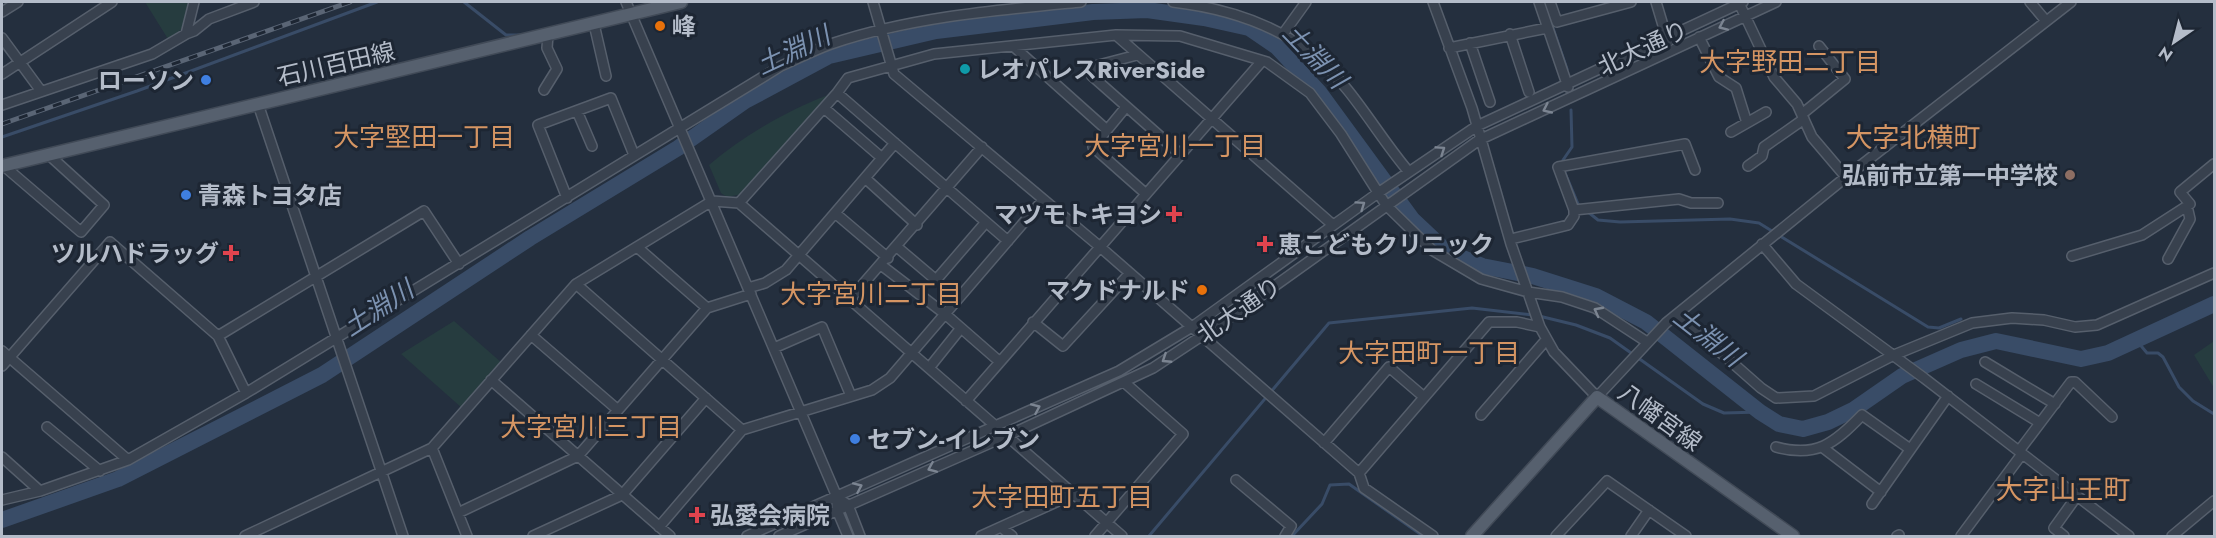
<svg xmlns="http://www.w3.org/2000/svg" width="2216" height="538" font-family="Jost,'Noto Sans JP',sans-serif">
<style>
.green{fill:#263c3f}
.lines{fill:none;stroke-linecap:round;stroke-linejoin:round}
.stream{stroke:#394c67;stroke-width:3}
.river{stroke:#394c67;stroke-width:16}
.minor-casing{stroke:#565f6c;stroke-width:12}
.major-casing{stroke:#414a57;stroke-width:15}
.minor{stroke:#38414e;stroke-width:9}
.major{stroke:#56606e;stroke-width:12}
.rail-casing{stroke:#5a6575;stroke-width:5}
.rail{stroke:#1d2633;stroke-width:3;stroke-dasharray:9;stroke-linecap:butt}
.oneway{stroke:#7c8592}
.food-dot{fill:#e8710a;stroke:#1d2633;stroke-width:2}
.culture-dot{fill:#0f9aa8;stroke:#1d2633;stroke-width:2}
.shop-dot{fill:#3f7fe0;stroke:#1d2633;stroke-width:2}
.education-dot{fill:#8d6e63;stroke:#1d2633;stroke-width:2}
.health-dot{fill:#e0444e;stroke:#1d2633;stroke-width:2}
.labels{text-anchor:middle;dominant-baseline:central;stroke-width:6;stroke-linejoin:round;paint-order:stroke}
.poi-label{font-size:24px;font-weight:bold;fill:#b4bcc9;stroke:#1d2633;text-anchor:start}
.street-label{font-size:24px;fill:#b4bcc9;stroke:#1d2633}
.water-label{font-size:26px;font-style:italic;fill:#7c92b1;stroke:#1d2633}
.neighbourhood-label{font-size:26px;fill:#d59563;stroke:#1d2633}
.quarter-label{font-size:27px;fill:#d59563;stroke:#1d2633}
</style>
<rect width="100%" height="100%" fill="#242f3e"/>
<path class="green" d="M145,2H189L182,29L168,39Z
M828,95L742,194L727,197L721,193L709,165C743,136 786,111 828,95Z
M454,321L502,363L462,408L401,354Z
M2214,341V388L2194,355Z"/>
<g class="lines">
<path class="stream" d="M464,2L506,35H523
M1544,2L1567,69
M1571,110L1572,147L1563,160V168L1578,204L1598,220L1620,222L1730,219L1759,223L1928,327L1939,328L1961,319
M2,137L137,91L377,2
M1539,316L1576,325L1610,338L1703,404L1724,413L1760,412
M2137,341L2147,353H2158L2163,357L2179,387L2193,401L2214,414
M1149,536L1329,323L1472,308L1533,315
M1292,536L1322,504L1330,485L1349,484L1423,536"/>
<path class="river" d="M2,520L118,479L322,375L530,238L678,148L745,101L829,56L936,31L1093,12L1147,10L1204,18L1249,28L1277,47L1319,92L1412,219L1446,251L1482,266L1533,276L1596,296L1646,322L1760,412L1779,424L1803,429L1828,422L1853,410L1902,376L1961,350L1996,341L2081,359L2108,353L2214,304"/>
<defs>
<path id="minor" d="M626,2L837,497V510L848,536
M873,2L894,74L1099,246L1359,473L1364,488L1433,536
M1173,2C1224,8 1276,24 1316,57C1353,88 1378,136 1409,172
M1433,2L1472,108L1511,244L1540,327L1554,352L1597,397L1666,323L1846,177L2071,2
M1539,2L1568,87
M1550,2L1557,22L1631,2
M1656,2L1668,42
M2030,2L2046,21
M1739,3L1774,77L1797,104L1812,137L1846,177
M2,12L18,2
M594,24L606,76
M186,34L194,31L209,19L254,2
M1283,34L1306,2
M1510,34L1529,92
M1116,35L1333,225
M1699,37L1719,77L1736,88L1747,123
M2,38L41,91
M1470,43L1490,102
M1013,46L1107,130
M1449,48L1547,28
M1137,55L1095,66L1092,76L1179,153
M2,74L112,2
M544,90L557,69L547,48L548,35
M837,93L1008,241
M258,104L403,536
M2,105L152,54L186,34L194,2
M1126,107L1093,147L1145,193
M824,108L882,158
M577,111L592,146
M1802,114L1845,79L1819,46
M1731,132L1766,112
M4,166L81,232L104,205L49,155
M1748,166L1762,156L1764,147L1804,119
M865,178L917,225
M567,198L538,125L611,98L634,155
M739,203L837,93L848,78L934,54L1116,35L1180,36L1267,62L1310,93L1341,134L1386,205L1432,250L1481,279L1528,292L1562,297L1595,308L1647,342
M1574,210L1679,199L1691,203H1718
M835,213L888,258
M1511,239L1568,225L1574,216V210L1558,167L1685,144L1695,170
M1762,244L1796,284L1924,378L2129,536
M637,247L707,308
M897,247L936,280L986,222
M2072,256L2142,235L2187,206L2190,204L2180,192L2214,164
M2168,259L2190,219L2187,206
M881,265L945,314L1000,362
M576,284L742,430
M748,288L765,283L786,270L895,143
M850,299L982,147
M1677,314L1761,388L1776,398L1814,396L1894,355L1972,323L2012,318L2044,320L2075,327L2097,325L2214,273
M1033,322L1063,346L1130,273
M531,335L618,410
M218,336L424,211L459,264
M774,348L822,327L851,396
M2,351L128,460
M1985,362L2055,404
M2,366L110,242L218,336L246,393
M929,368L961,328
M491,380L670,536
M1976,384L2040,423
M966,401L1262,61
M1481,415L1546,340
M47,427L100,471
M1324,443L1389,367L1424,397
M1776,447C1816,458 1834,444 1862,415L1910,449
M1822,447L1881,492
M432,448L467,536
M2019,451L2071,382H2075L2112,417
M2,457L40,491
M1359,473L1489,322H1517L1540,327
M1236,480L1291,526L1285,536
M2,500L40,491L128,460L246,393L781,66C797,59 814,50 831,44C911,17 997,10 1081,2
M844,502L848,505L860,536
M1872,504L1948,396
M458,513L578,456L707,308L751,294
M659,527L742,430L872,390L890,378L1043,200
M1001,527L1012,536
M245,536L432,448L576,284L712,201L739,203L1122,536
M533,536L622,495L706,398
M747,536L1119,371L1192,327L1378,193L1477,126L1743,2
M779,536L1022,429L1153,368L1241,310L1479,140L1776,2
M981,536L1074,494
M1095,536L1183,434L1125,383
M1556,536L1607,481L1686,536
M1631,536L1649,510
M1897,536L1899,535
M1961,536L2022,454
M2064,536L2054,528L2077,496
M2172,536L2214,501"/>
<path id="major" d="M2,166L681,2
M1472,536L1597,397L1793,536"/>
</defs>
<use href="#minor" class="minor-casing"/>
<use href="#major" class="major-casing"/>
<use href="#minor" class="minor"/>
<use href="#major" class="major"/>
<defs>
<path id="rail" d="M2,124L350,2"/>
</defs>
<use href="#rail" class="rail-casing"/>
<use href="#rail" class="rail"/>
</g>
<defs><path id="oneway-chevron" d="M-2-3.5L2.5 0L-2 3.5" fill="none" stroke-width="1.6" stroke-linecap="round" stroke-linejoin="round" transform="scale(1.5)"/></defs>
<g class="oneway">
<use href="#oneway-chevron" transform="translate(1723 26) rotate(156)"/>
<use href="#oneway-chevron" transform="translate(1547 109) rotate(155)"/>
<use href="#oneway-chevron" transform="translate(1441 150) rotate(-34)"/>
<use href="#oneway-chevron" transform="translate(1361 205) rotate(-35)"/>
<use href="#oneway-chevron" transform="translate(1598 311) rotate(-152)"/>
<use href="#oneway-chevron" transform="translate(1166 359) rotate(147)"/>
<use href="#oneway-chevron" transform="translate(1036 408) rotate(-24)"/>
<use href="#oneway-chevron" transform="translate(932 468) rotate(157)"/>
<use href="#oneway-chevron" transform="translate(858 487) rotate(-24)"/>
</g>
<g class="food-dot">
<circle cx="660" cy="26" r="6"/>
<circle cx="1202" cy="290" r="6"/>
</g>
<circle class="culture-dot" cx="965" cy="69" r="6"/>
<g class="shop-dot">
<circle cx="206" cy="80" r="6"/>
<circle cx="186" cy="195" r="6"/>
<circle cx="855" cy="439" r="6"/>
</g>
<circle class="education-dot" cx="2070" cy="175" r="6"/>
<g class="health-dot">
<path d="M1171 205h6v6h6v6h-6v6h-6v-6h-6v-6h6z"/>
<path d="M1262 235h6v6h6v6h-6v6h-6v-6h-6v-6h6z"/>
<path d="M228 244h6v6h6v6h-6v6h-6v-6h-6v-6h6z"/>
<path d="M694 506h6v6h6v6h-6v6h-6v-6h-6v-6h6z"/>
</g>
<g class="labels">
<g class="poi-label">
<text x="672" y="26">峰</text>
<text x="977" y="69">レオパレスRiverSide</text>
<text x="194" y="80" text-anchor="end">ローソン</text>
<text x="2058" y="175" text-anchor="end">弘前市立第一中学校</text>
<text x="198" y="195">青森トヨタ店</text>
<text x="1162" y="214" text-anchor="end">マツモトキヨシ</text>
<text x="1278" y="244">恵こどもクリニック</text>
<text x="219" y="253" text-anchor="end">ツルハドラッグ</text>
<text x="1190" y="290" text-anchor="end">マクドナルド</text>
<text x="867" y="439">セブン-イレブン</text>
<text x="710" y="515">弘愛会病院</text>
</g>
<g class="street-label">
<text transform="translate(1643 48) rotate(-25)">北大通り</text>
<text transform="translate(336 64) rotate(-13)">石川百田線</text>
<text transform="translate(1239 310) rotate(-35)">北大通り</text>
<text transform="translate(1660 417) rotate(36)">八幡宮線</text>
</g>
<g class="water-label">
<text transform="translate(793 50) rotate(-25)">土淵川</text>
<text transform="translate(1315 56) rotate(46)">土淵川</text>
<text transform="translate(378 308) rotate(-33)">土淵川</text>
<text transform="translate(1708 337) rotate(38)">土淵川</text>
</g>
<g class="neighbourhood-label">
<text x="1790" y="62">大字野田二丁目</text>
<text x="424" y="137">大字堅田一丁目</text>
<text x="1175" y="146">大字宮川一丁目</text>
<text x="871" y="294">大字宮川二丁目</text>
<text x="1429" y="353">大字田町一丁目</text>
<text x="591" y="427">大字宮川三丁目</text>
<text x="1062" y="497">大字田町五丁目</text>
</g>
<g class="quarter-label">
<text x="1913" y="137">大字北横町</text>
<text x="2063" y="489">大字山王町</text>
</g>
</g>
<rect width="2216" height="538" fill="none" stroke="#b4bcc9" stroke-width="6"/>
<g transform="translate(2174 42) rotate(215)" stroke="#1d2633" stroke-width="4.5" paint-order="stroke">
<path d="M0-4.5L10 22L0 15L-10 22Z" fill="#b4bcc9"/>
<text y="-9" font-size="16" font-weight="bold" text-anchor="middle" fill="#b4bcc9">N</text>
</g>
</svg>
